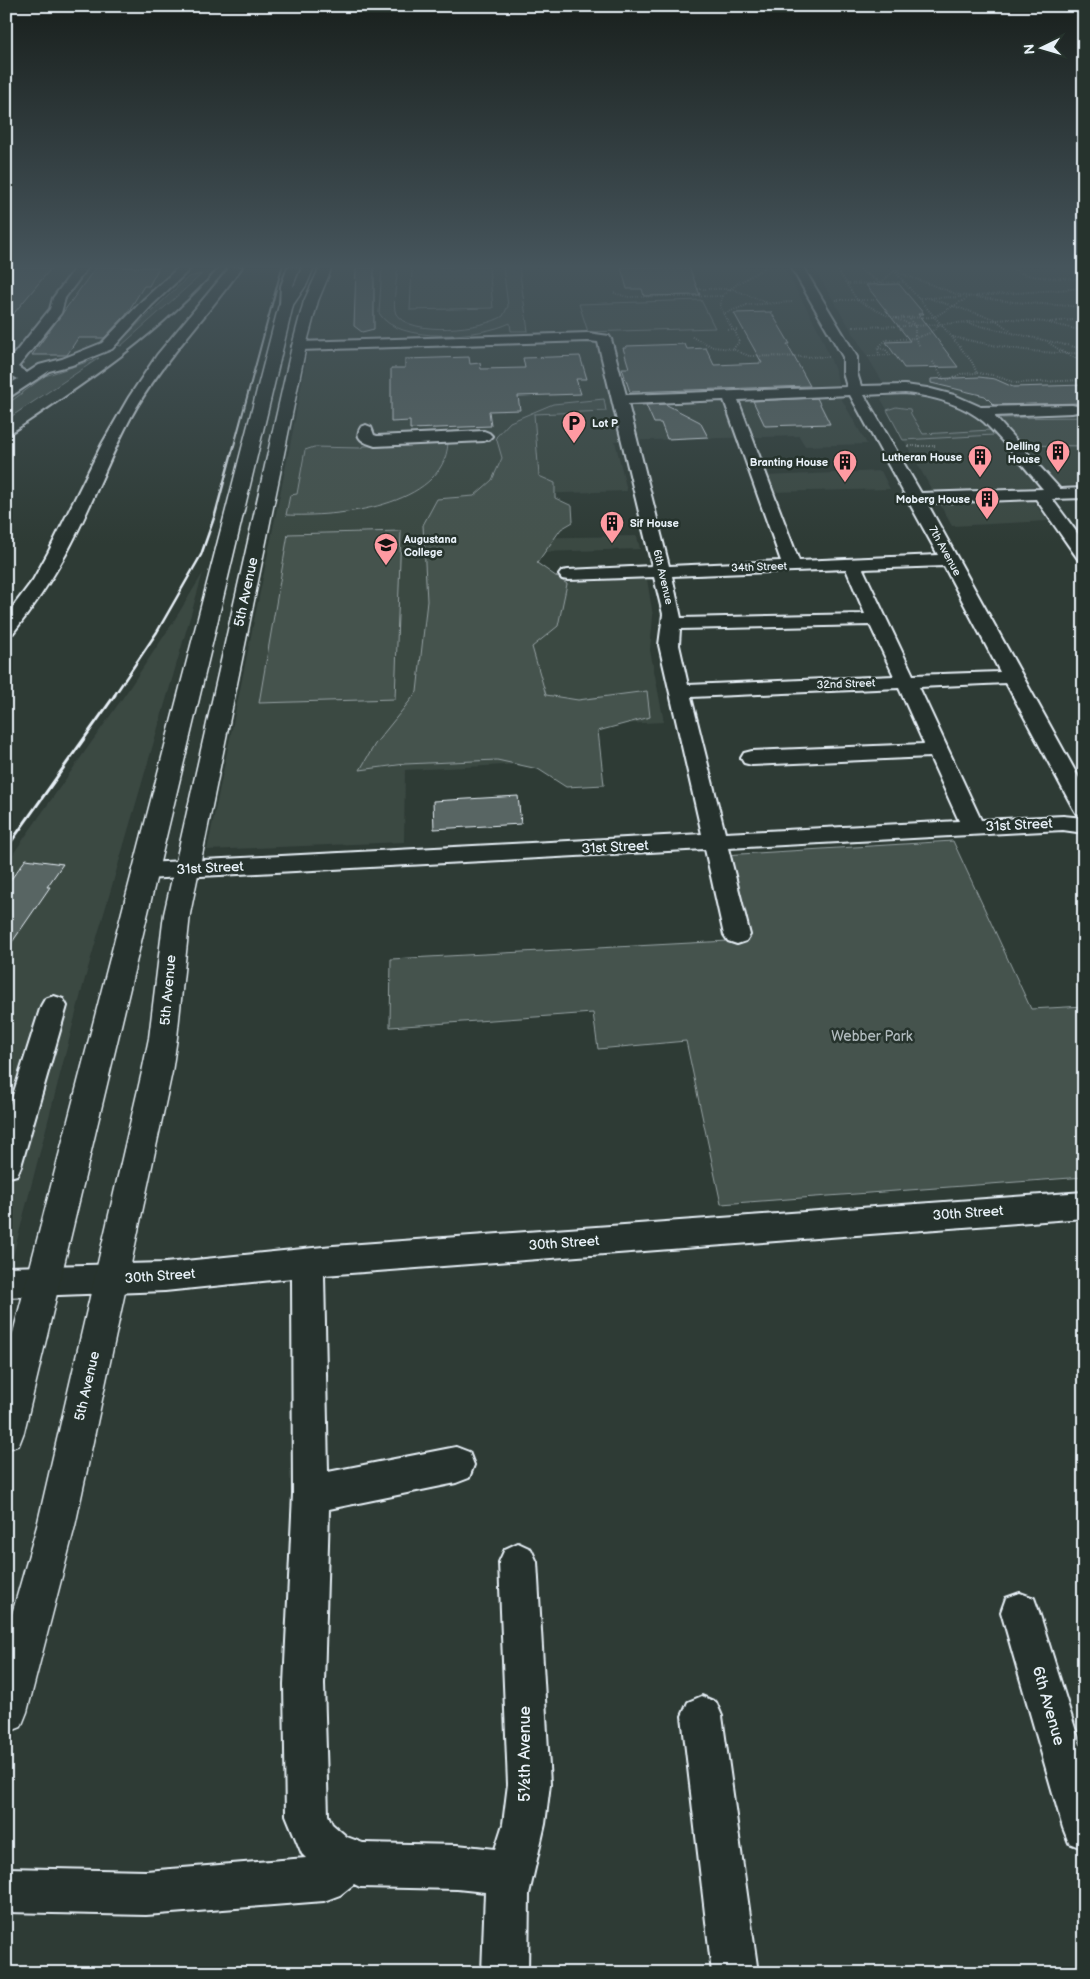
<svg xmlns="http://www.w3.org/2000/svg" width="1090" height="1979" font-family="'Balsamiq Sans',sans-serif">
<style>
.built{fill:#3b4843}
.green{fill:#45524e;stroke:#96a2a3}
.building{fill:#596563;stroke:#e8f1f8}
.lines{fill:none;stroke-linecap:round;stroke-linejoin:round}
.minor-casing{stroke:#e8f1f8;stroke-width:4}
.major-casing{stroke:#e8f1f8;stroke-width:3}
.path{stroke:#e8f1f8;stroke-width:2;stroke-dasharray:0.5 2;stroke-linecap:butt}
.minor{fill:#26332d;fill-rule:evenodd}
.major{fill:#26332d;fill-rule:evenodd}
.rail-far2{stroke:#e8f1f8;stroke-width:2}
.rail-far1{stroke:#e8f1f8;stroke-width:2.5}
.rail{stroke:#e8f1f8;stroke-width:3}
.labels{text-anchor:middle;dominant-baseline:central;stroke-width:5;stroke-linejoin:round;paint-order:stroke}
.far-poi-label{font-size:11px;font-weight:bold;fill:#e8f1f8;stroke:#26332d;text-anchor:end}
.far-street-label{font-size:11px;fill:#e8f1f8;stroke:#26332d}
.street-label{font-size:14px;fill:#e8f1f8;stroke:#26332d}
.park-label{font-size:14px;fill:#afb9bc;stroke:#26332d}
.near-street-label{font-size:16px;fill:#e8f1f8;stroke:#26332d}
</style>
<rect width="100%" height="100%" fill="#2e3b35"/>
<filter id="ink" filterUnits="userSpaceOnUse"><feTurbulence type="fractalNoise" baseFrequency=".02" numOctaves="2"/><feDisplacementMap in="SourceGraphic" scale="10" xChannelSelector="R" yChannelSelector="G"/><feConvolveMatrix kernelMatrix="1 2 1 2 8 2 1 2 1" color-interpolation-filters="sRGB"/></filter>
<g filter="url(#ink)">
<path class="built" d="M6,267H196L100,351L6,412Z
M338,267H784L819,331L836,373L841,398L867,444L805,446L799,436L615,441L627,491L504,495L505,538L637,536L640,549L506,553L508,585L647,579L653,616L650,650L664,722L563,727L568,762L405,770L404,842L207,850L291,441L313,321L323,290L334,269Z
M813,267H1084V490L1079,485L1023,487L1048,521L952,526L881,399L890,394Z
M881,471L890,489L770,492L765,476Z
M203,573L84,982L6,1283V864L124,696L172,624Z"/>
<path class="green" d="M382,267H398C397,277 392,306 396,314C410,337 484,329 503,316L508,306L503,267H519L528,331H511L510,323C482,337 397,345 379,313Z
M412,267H489L493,308L410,310Z
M202,274L121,346L116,345L188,277Z
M701,300L715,328L588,332L579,304Z
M99,358L6,420V405L45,376Z
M604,399L606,411L534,414L539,476L555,483V498L572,506L573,522L561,529L537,563L567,584L558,626L532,647L546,695L578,700L647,691L650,717L598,731L604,785L566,787L538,769L497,760L405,764L360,770L375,744L417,692L427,601L423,525L437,499L474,496L492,480L502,458L496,437L510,422L553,404Z
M896,407L910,409L911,414L923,434L990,430L994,435L903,440L887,410Z
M1084,417V446L1019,445L995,418Z
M448,443C444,508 335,517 286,515L290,495L297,494L305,450L314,447L360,448L364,446Z
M401,531L395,699L259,703L288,534Z
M953,841L1031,1009L1084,1006V1177L721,1204L686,1041L598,1049L593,1013L390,1027L391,959L747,940L724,855Z"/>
<path class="building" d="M6,267H52L6,323Z
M96,267H159L149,286H144L126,315L104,338H78L67,355H32Z
M356,267H374V329L362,332L354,326Z
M621,267H689L700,295L644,296L642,289H627Z
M899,284L924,314H918L958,367L904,368L886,342L910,341L866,285Z
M771,312L790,344H787L810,386L630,392L622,368H629L623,348H627L626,346L685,344L687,349L706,348L714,365L762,363L734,313Z
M580,356L587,379H576L581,394L518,396L520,410L489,411L491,426L410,429V421L391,422V368H405V359L469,357L470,364L480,363L481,369L525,368L523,358Z
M979,377L995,379L1013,387L1084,385V403L994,405L985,396L931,383V379Z
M817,398L830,424L765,426L753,401Z
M665,404L700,422L708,437L667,439L661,423H654L646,405Z
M518,796L521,824L434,829L433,801Z
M26,859L63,864L47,887H50L6,951V886Z"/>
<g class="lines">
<defs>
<path id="minor" d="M76,267H88L65,298L61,313L18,367L27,373L39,365L62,359L102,343L144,299L179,267H192L152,305L112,349L72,365L49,371L11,396L6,397V386L18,379L6,372V364L50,309L53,298Z
M230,267H242C206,318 161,362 131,417C107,462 90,510 66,554C50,582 33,608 13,633L6,635V616L33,580L48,553L102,444L129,397L157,355Z
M288,267H300L293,286L292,305L286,309L280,305L281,286Z
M791,267H803L857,357V373L861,386L905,385L927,388L954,395L981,407L1072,405L1077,406L1079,409L1077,412L1072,413L994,416L1060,489L1084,488V498L1052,499L1084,542V560L1078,559L1036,499L927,503L1084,787V815L1076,813L1073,808L1006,683L919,687L981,820L1063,816L1084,818V833L1063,830L728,848L750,935L746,941L737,944L728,941L724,935L705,849L145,879L137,877L133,871L137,865L145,863L702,834L659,645L663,614L654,577L568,580L562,579L559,575L562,571L568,570L652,566L598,342L588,341L299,350L292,346L299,342L588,333L609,336L611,339L626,395L847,387L843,373V357ZM905,393C932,396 963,404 984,422C1005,442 1024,467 1043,489L921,493L864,395ZM850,395L938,555L799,561L738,400ZM724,400L781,561L669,566L628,404ZM944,566L1000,672L913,675L863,569ZM846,569L865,614L681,618L672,576ZM870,625L894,676L688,685L679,645L680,629ZM899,688L924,744L752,751L744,753L741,758L744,763L752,765L930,757L959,821L725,833L691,697Z
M366,425L371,427L374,435L377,436L484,431L489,433L492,436L489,439L484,441L375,446C365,443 353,439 361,427Z
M54,996L63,999L67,1006L21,1166L17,1175L6,1178V1117L41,1006L45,999Z
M1084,1192V1218L324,1275L328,1472L456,1447L469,1452L474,1465L469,1478L456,1483L329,1509L324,1684L328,1815L332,1824L347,1837L363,1843L457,1845L495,1849L503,1824L508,1784L499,1562L505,1549L518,1543L531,1549L537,1562L550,1784L545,1824L529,1894L528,1973H482L485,1892L457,1889L360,1887L354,1884L340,1895L324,1901L146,1915L6,1912V1868L146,1871L306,1858L302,1854L286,1815L284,1684L293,1494L292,1278L165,1291L6,1297V1267L165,1263L333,1246Z
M1020,1593L1034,1598L1039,1612L1084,1757V1849L1069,1843L1063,1828L1001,1612L1006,1598Z
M702,1696L716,1702L722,1716L758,1973H712L682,1716L688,1702Z"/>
<path id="major" d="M302,267H314L307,284L293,305L24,1432L19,1445L6,1450V1360L279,305L295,284Z
M320,267H332L318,301L306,346L190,914L177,1038L172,1072L75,1526L27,1712L21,1727L6,1733V1635L37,1526L142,1072L149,1038L164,914L292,346L304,301Z"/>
</defs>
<use href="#minor" class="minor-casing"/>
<use href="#major" class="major-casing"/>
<path class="path" d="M836,267L857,300L884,314L915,326L1011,319L1045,322L1084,331
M856,267L880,283L894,271L903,267
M891,267L952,337L972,362L977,373L992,375L1016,383L1084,380
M1010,267C1032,283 1059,274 1084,281
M897,272L959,295L1013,302L1084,307
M1076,278L1073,272L1078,267
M847,284L904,282
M698,289H732L768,303
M614,293L628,297L673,296
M722,296L737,284L766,267
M976,296L1084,288
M674,297L722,296L720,307L732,328
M918,298L962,297
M931,299L994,319L1011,331
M836,300H874
M723,314L747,305L792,302
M896,318L934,317L969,297
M1050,322L1084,319
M967,323L1084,349
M852,327L911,326
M726,330H737
M735,331L739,342L733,349L749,356L830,357
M692,337L713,347L733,349
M953,337C995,346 1041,355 1084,353
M1049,343L1066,354L1084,362
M919,345L915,338L930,333L939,325
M879,348L886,350L890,355
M879,355L878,348L886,340L915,338V326L908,317
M868,356L892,355
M933,362L945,381
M947,380L961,374L977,373
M907,446H936"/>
<use href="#minor" class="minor"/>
<use href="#major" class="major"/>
<path class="rail-far2" d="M6,437C82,386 158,337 219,267
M232,453L282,267"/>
<path class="rail-far1" d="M114,696L157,632L201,555L215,515L232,452"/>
<path class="rail" d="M6,849L115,695"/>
</g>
</g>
<linearGradient id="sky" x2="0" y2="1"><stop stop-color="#19201d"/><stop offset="0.49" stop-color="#46555c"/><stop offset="1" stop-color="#46555c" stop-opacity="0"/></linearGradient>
<rect width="1090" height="544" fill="url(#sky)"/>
<defs>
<symbol id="parking-pin" viewBox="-11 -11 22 30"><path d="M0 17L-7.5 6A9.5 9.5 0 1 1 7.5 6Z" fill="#ff9aa2" stroke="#26332d"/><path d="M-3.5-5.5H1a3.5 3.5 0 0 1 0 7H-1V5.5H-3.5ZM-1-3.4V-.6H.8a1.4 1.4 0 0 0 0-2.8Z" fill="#111"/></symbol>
<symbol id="building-pin" viewBox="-11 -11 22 30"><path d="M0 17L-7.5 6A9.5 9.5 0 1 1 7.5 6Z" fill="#ff9aa2" stroke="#26332d"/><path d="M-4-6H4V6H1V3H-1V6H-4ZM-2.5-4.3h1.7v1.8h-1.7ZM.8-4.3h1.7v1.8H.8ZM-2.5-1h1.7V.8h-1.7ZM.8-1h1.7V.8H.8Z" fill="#111"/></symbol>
<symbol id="university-pin" viewBox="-11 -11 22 30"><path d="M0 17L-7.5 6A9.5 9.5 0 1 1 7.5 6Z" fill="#ff9aa2" stroke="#26332d"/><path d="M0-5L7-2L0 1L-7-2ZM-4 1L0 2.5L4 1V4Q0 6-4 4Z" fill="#111"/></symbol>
</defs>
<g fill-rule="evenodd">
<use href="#parking-pin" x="560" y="409" width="28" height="38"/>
<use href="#building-pin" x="1044" y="438" width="28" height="38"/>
<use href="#building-pin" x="966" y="443" width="28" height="38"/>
<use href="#building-pin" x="831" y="448" width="28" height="38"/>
<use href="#building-pin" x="973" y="485" width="28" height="38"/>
<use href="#building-pin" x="598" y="509" width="28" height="38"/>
<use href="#university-pin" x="372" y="531" width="28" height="38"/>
</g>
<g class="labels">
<g class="far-poi-label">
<text x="592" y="423" text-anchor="start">Lot P</text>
<text x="1040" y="446">Delling<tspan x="1040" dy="13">House</tspan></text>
<text x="962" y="457">Lutheran House</text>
<text x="828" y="462">Branting House</text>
<text x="970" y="499">Moberg House</text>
<text x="630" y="523" text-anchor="start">Sif House</text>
<text x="404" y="539" text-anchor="start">Augustana<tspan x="404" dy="13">College</tspan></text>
</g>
<g class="far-street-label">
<text transform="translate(945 551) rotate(61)">7th Avenue</text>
<text transform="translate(759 567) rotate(-2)">34th Street</text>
<text transform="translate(663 577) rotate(77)">6th Avenue</text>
<text transform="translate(846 684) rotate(-2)">32nd Street</text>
</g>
<g class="street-label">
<text transform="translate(246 592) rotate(-78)">5th Avenue</text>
<text transform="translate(1019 825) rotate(-3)">31st Street</text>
<text transform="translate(615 847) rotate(-3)">31st Street</text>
<text transform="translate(210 868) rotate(-3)">31st Street</text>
<text transform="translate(168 990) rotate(-85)">5th Avenue</text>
<text transform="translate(968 1213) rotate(-4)">30th Street</text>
<text transform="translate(564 1243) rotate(-4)">30th Street</text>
<text transform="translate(160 1276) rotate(-4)">30th Street</text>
<text transform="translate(87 1386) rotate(-77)">5th Avenue</text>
</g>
<g class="park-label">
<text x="872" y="1036">Webber Park</text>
</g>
<g class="near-street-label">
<text transform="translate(1048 1706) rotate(74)">6th Avenue</text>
<text transform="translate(525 1754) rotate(-90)">5½th Avenue</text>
</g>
</g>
<rect width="1090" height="1979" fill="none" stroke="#26332d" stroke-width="25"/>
<rect x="12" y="12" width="1065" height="1954" fill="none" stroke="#e8f1f8" stroke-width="2" filter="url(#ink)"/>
<g transform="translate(1042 48) rotate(265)" stroke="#26332d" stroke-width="4" paint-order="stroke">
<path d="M0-4L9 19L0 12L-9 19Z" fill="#e8f1f8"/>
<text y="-8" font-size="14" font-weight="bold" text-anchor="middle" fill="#e8f1f8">N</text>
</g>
</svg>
